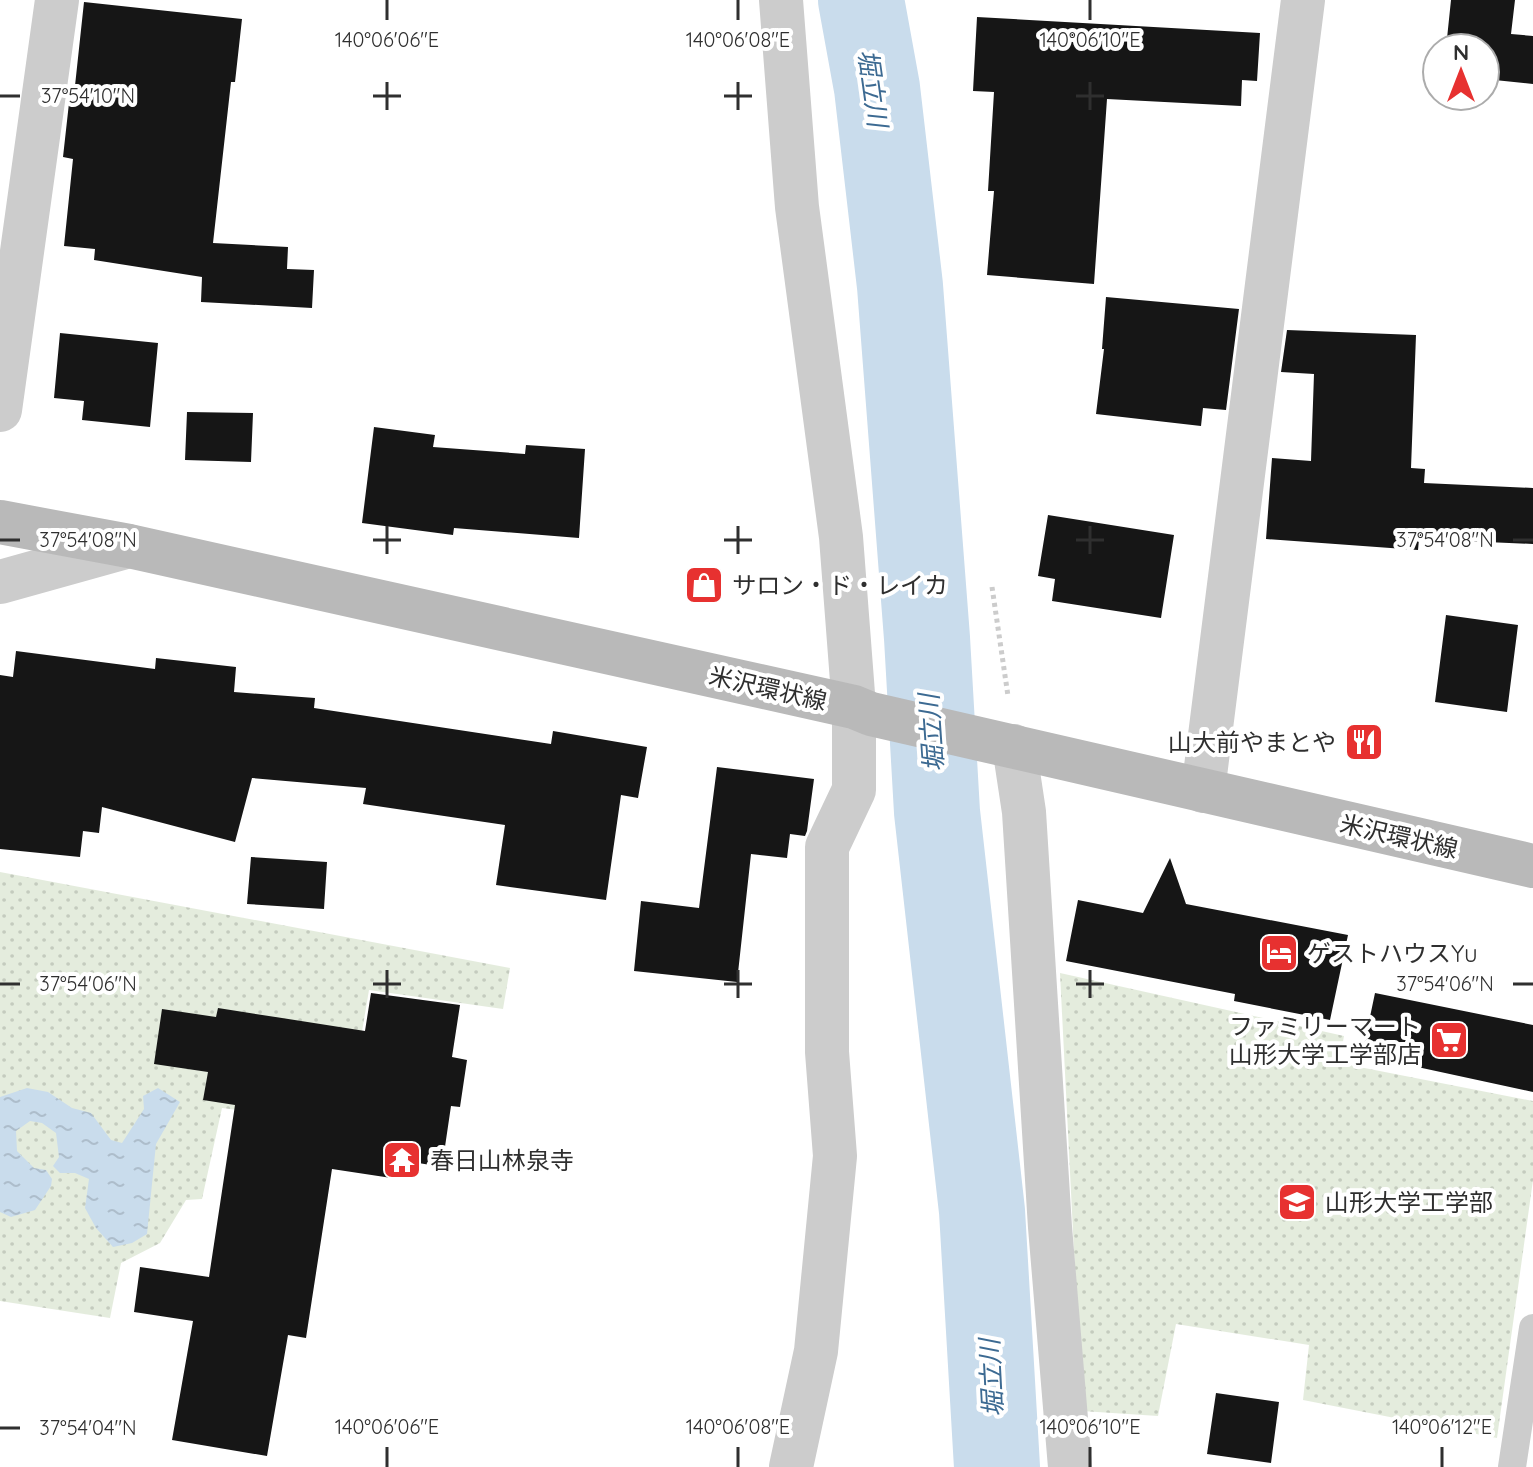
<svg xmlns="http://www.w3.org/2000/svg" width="1533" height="1467" font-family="Quicksand,'Noto Sans JP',sans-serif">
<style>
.grass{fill:url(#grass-dots)}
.water{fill:url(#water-ripples)}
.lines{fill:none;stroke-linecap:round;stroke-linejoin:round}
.river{stroke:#c9dcec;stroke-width:86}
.building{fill:#161616}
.path{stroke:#ccc;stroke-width:5;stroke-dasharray:4 4;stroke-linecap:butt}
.service{stroke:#ccc;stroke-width:28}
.minor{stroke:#ccc;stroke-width:44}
.secondary{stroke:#b9b9b9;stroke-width:44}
.ticks{fill:none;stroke:#2f2f2f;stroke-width:3}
.labels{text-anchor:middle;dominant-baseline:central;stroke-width:8;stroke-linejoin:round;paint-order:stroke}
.poi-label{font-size:24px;fill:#2f2f2f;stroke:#fff;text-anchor:start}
.street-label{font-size:24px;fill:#2f2f2f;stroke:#fff}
.water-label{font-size:26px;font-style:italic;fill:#3c6a92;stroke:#fff}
.ticks-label{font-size:20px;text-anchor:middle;fill:#2f2f2f;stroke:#fff;stroke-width:8;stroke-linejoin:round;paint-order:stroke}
</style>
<defs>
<pattern id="grass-dots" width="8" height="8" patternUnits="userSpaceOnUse" patternTransform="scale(2)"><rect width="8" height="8" fill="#e4ecdd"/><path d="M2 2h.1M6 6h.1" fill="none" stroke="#c4cbbe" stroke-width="1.8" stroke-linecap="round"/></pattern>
<pattern id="water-ripples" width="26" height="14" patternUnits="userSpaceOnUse" patternTransform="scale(2)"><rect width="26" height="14" fill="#c9dcec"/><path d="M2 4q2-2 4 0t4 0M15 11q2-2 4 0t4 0" fill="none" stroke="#adbdcb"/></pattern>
</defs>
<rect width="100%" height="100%" fill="#fff"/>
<path class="grass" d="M0,872L510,968L503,1009L369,990L354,1079L317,1120L222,1108L202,1199L186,1200L160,1243L121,1263L110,1318L0,1301Z
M1060,973L1344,1036L1339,1063L1533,1101V1180L1497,1438L1303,1400L1309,1345L1176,1324L1158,1416L1082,1411Z"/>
<path class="water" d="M27,1088L48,1092L72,1108L91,1113L111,1140L122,1143L144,1109L143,1096L158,1088L180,1102L156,1144L147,1234L132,1243L113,1247L96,1228L85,1208L89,1179L75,1173H60L53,1166L59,1157L56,1133L42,1123L30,1121L16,1131L17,1151L34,1168L46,1170L52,1179L51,1186L35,1210L11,1217L0,1212V1097Z"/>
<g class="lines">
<path class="river" d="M861,0L877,88L900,286L927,638L937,812L982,1211L997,1467"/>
</g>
<path class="building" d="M1451,0H1515L1511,34L1533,36V84L1485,79V48H1446Z
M84,2L242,19L235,82H231L213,243L288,247L287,269L314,270L312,308L201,302L202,277L94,260L95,249L64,246L73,159L63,157L70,94L74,95Z
M977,17L1260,33L1257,81L1242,80L1241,106L1107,99L1094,284L987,275L994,191H988L994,92L973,91Z
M1106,297L1239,309L1226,410L1203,408L1201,426L1096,414L1104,349H1102Z
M1287,330L1416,335L1411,468L1425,469L1424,483L1533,488V544L1419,539L1418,550L1266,539L1272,458L1311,461L1314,374L1281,372Z
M60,333L158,343L150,427L82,420L84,401L54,398Z
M187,412L253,413L251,462L185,460Z
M374,427L435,435L433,447L525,454L526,445L585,449L579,538L454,528L453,535L362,523Z
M1048,515L1174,535L1161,618L1052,601L1055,579L1038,576Z
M1446,615L1518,625L1507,712L1435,702Z
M16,651L155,669L156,658L236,667L234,692L315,698L314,708L551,744L553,731L647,747L638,798L621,795L606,900L496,885L505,825L363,804L366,788L252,778L235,842L102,807L99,833L83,831L80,857L0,849V675L13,677Z
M717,767L814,779L807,831L805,836L790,834L787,858L751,854L737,982L634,971L641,901L699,908Z
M251,857L327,862L324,909L247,904Z
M1170,858L1186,904L1348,935L1330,1020L1234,1001L1235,994L1066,961L1078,900L1143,913Z
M371,993L460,1005L452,1057L467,1060L460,1107L451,1106L442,1167L401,1160L398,1179L332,1169L306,1338L288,1335L267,1456L172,1440L193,1321L134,1312L140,1267L209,1277L235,1105L203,1100L208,1072L154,1064L162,1009L216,1017L218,1008L365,1031Z
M1375,993L1533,1025V1092L1362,1055Z
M1216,1393L1279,1402L1271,1463L1207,1454Z"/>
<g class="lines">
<path class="path" d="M992,587L1008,696"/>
<path class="service" d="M1512,1467L1533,1328"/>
<path class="minor" d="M781,0L797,207L841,537L854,707V790L827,847V1052L835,1156L816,1351L791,1467
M0,410L57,0
M0,582L129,546
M1014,746L1024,812L1050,1227L1070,1467
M1203,791L1303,0"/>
<path class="secondary" d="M0,522L129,546L854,707L871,714L1533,866"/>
</g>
<path class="ticks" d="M387,0V20M738,0V20M1090,0V20M387,82V110M738,82V110M1090,82V110M0,96H20M373,96H401M724,96H752M1076,96H1104M387,526V554M738,526V554M1090,526V554M0,540H20M373,540H401M724,540H752M1076,540H1104M1513,540H1533M387,970V998M738,970V998M1090,970V998M0,984H20M373,984H401M724,984H752M1076,984H1104M1513,984H1533M0,1428H20M387,1447V1467M738,1447V1467M1090,1447V1467M1442,1447V1467"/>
<defs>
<symbol id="shop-square" viewBox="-11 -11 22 22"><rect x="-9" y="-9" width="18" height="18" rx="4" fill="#e73130" stroke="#fff"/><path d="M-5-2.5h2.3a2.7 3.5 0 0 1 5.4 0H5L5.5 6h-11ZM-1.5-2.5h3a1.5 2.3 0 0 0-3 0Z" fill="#fff"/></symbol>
<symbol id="restaurant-square" viewBox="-11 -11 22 22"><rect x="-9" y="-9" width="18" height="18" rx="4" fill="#e73130" stroke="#fff"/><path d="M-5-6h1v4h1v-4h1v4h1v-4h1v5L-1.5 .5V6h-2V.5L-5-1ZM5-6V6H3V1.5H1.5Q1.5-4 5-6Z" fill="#fff"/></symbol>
<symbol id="hotel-square" viewBox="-11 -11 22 22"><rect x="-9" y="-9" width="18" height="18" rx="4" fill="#e73130" stroke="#fff"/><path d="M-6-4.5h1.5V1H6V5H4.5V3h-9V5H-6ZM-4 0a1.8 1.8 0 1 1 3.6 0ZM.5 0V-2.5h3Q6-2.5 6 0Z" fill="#fff"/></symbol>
<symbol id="supermarket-square" viewBox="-11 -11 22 22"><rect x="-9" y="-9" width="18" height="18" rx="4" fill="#e73130" stroke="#fff"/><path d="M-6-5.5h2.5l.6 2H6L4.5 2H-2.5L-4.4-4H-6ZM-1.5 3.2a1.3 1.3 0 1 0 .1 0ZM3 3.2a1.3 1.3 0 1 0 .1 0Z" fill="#fff"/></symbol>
<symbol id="temple-square" viewBox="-11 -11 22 22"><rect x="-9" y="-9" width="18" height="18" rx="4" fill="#e73130" stroke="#fff"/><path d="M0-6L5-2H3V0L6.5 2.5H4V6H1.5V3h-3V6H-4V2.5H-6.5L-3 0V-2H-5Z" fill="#fff"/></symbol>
<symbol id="university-square" viewBox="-11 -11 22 22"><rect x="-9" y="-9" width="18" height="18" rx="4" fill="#e73130" stroke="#fff"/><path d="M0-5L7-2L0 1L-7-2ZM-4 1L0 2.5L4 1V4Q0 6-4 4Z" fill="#fff"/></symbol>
</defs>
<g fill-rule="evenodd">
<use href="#shop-square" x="682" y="563" width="44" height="44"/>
<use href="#restaurant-square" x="1342" y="720" width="44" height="44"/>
<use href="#hotel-square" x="1257" y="931" width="44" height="44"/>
<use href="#supermarket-square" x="1427" y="1018" width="44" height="44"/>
<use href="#temple-square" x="380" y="1138" width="44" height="44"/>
<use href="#university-square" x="1275" y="1180" width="44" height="44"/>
</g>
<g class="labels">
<g class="poi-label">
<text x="732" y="585">サロン・ド・レイカ</text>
<text x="1336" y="742" text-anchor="end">山大前やまとや</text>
<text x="1307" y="953">ゲストハウスYu</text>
<text x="1421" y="1026" text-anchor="end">ファミリーマート<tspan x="1421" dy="28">山形大学工学部店</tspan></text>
<text x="430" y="1160">春日山林泉寺</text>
<text x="1325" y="1202">山形大学工学部</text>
</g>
<g class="street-label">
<text transform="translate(768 688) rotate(13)">米沢環状線</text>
<text transform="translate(1399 836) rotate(13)">米沢環状線</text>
</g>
<g class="water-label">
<text transform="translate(873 88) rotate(82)">堀立川</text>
<text transform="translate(931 733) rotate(-94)">堀立川</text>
<text transform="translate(991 1378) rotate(-93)">堀立川</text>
</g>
</g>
<g class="ticks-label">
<text x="387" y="47">140°06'06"E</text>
<text x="738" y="47">140°06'08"E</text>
<text x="1090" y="47">140°06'10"E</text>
<text x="88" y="103">37°54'10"N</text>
<text x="88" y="547">37°54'08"N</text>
<text x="1445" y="547">37°54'08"N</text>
<text x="88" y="991">37°54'06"N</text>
<text x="1445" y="991">37°54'06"N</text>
<text x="387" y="1434">140°06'06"E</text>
<text x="738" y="1434">140°06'08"E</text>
<text x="1090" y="1434">140°06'10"E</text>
<text x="1442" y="1434">140°06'12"E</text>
<text x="88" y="1435">37°54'04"N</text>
</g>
<g transform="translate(1461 72)"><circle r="38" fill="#ffffff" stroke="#acacac" stroke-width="2"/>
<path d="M0-6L14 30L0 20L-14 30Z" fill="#e73130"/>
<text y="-12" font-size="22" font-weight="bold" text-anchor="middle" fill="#2f2f2f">N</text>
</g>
</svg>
